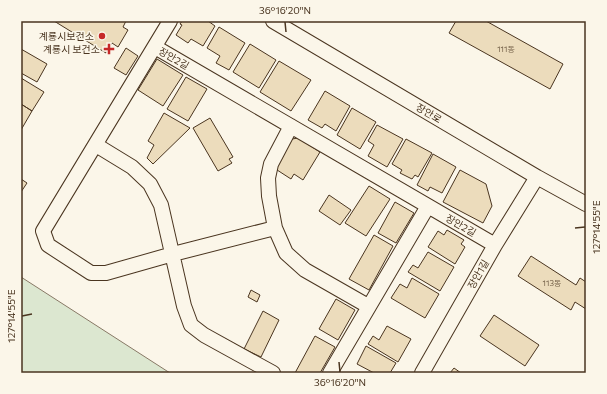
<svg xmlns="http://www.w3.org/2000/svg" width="607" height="394" font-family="Commissioner,'Noto Sans KR',sans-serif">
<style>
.green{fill:#dce7d0;stroke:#887966}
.building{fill:#ecdcbc;stroke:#4a3520}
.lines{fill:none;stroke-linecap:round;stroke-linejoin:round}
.street-casing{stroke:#4a3520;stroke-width:16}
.street{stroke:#fbf6e9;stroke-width:14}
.ticks{fill:none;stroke:#4a3520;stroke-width:1.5}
.poi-dot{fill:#c62828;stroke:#fbf6e9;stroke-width:1.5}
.labels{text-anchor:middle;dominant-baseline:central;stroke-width:3;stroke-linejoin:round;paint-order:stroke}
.number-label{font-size:8px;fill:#725f47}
.poi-label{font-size:10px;fill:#4a3520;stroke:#fbf6e9;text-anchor:end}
.street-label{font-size:10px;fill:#4a3520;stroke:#fbf6e9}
.neatline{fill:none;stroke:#4a3520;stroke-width:1.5}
.ticks-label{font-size:10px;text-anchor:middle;fill:#4a3520}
</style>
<rect width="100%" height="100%" fill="#fbf6e9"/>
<path class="green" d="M21,277L170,373H21Z"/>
<path class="building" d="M54,21H126L123,27L128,30L118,47L112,43L106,53Z
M182,21H208L215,26L203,46L191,39L188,43L176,35L182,25L180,24Z
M456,21H486L563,64L550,89L449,33Z
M219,27L245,43L229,70L216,63L220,56L207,48Z
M250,44L276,60L259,88L233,72Z
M126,48L138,56L126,75L114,68Z
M21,49L47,64L37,82L21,73Z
M157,59L183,75L163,106L138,90Z
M279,61L311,80L291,111L260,92Z
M186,77L207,89L188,121L167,109Z
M21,78L44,92L32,111L21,104Z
M325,91L350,106L336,131L325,124L322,128L308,120Z
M21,104L32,111L21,130Z
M352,108L376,122L360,149L337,135Z
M164,113L190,128L153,164L147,158L154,145L148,141Z
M210,118L233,157L229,159L232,163L218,171L193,128Z
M377,125L403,139L387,167L368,156L374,145L368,141Z
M298,138L320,152L303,180L294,174L291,179L274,168L292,139Z
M406,139L432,153L418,177L415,175L412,179L400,173L402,170L392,164Z
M433,154L456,167L442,193L430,187L428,191L417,185Z
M460,170L486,184L492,206L483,223L443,202Z
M21,179L27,183L21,192Z
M369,186L390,199L366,236L345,223Z
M329,195L351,210L340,225L319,211Z
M395,202L414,213L396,243L378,233Z
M447,230L464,240L461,244L465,247L455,264L428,247L438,231L444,235Z
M374,235L393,246L369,290L349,279Z
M428,252L454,267L440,291L408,272L413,265L418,268Z
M531,256L576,285L580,278L586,282V309L575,302L571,310L518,276Z
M412,278L439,294L425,318L391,298L400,284L407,288Z
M251,290L260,295L257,302L248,297Z
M336,299L355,310L338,340L319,329Z
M263,311L279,320L261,357L244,349Z
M494,315L539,345L525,366L480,336Z
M387,326L411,339L398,362L368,344L373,336L379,340Z
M315,336L335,347L320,373H295Z
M366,346L396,363L390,373H374L357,364Z
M454,368L461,373H450Z"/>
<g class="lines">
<defs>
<path id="street" d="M170,21L43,231L48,245L91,273H106L173,254L275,228
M273,21L537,177L586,204
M155,47L495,245
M291,126L271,164L268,178L269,196L275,228L286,253L305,270L368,306
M96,145L132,167L150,184L161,205L184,306L191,325L204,335L273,373
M330,373L428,206
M422,373L495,245L537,177"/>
</defs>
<use href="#street" class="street-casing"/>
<use href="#street" class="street"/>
</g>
<path class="ticks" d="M285,22L286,32M575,228L585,227M22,316L32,314M339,362L340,372"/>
<g class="poi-dot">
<circle cx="102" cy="36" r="4"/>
<path d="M107 43h4v4h4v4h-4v4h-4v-4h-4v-4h4z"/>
</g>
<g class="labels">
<g class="number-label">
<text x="506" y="49">111동</text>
<text x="552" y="283">113동</text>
</g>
<g class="poi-label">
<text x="94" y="36">계룡시보건소</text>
<text x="100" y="49">계룡시 보건소</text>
</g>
<g class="street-label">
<text transform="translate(174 58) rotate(30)">장안2길</text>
<text transform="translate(429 113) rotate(31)">장안로</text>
<text transform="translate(461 225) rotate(30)">장안2길</text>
<text transform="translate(478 274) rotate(-60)">장안1길</text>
</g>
</g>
<rect width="607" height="394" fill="none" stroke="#fbf6e9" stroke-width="44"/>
<rect x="22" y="22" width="563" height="350" class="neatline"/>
<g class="ticks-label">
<text x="285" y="14">36°16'20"N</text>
<text transform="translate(596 227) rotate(-90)" y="4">127°14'55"E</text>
<text transform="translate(11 316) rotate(-90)" y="4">127°14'55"E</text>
<text x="340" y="386">36°16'20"N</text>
</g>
</svg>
